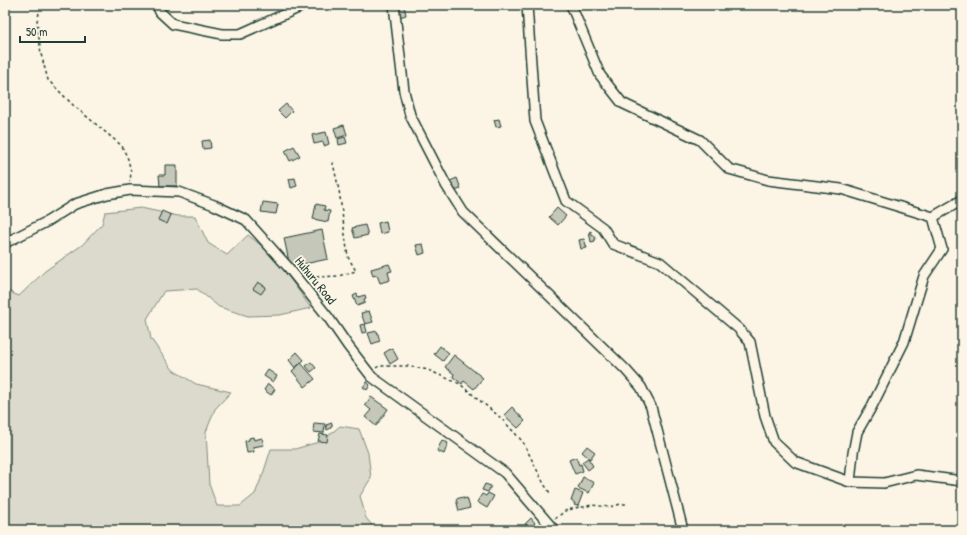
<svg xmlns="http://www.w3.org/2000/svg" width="967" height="535" font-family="'Patrick Hand',sans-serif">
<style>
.green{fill:#dcdacc;stroke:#7e8c80}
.building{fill:#c5c7b9;stroke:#1f3d34}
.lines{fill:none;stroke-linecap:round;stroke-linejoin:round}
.street-casing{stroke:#1f3d34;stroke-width:12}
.path{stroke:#1f3d34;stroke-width:1.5;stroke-dasharray:3 3;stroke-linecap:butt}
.street{stroke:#fcf5e5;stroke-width:9}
.labels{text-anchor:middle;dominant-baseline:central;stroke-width:3.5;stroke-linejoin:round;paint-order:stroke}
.street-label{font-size:13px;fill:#1f3d34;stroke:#fcf5e5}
</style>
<rect width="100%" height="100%" fill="#fcf5e5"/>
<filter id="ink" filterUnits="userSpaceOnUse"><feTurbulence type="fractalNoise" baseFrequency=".025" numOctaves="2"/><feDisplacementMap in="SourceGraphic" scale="8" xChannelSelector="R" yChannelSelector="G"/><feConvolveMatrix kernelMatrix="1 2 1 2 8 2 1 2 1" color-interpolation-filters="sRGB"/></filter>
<g filter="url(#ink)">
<path class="green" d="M141,208L178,216H195L208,243L227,255L248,235L273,255L311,308L280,315L248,316L219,307L197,289L164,291L147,319L151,339L173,370L196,384L231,392L215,409L206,432L209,484L217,506H240L255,494L264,471L271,449H295L322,441L340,426L359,429L368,453L371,478L360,496L366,518L376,530H5V290L19,296L45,271L82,245L102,224L105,212Z"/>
<path class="building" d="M390,5H404L406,15L393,19Z
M286,104L292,111L285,118L278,111Z
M499,119L501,126L496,127L494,120Z
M344,125L347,135L337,138L334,128Z
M326,132L329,144L324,146L323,142L314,144L312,135Z
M345,137L347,143L339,145L338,139Z
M210,140L211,148L203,149L202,141Z
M294,146L300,156L290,161L285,151Z
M165,165H177V186H160L159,175H165Z
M295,178L297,186L291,188L289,179Z
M457,178L461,189L454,191L450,181Z
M263,202L278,204L276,214L261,212Z
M316,204L325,206L324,210L330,211L328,222L313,219Z
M557,208L566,216L558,225L549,217Z
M162,211L171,215L167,224L158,220Z
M386,221L388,232L380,234L378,223Z
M365,225L368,235L355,238L352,228Z
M322,230L328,259L290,267L284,238Z
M591,231V234L594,235L596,239H595V241L591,242L589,232Z
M584,239L587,248L581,249L579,240Z
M423,244L425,253L419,255L416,245Z
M389,264L392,271L388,272L390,280L380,283L377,275L373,276L371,269Z
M258,282L266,287L261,294L253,289Z
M357,294L358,297L365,295L366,298L364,299L365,303L357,306L353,296Z
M369,311L373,322L365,324L361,313Z
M365,324L367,332L362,333L360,325Z
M377,331L380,341L372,344L368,333Z
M440,346L449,353L443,361L434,354Z
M392,348L398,359L390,364L384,353Z
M297,352L304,360L295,368L289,360Z
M454,355L483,378L474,389L464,381L462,384L453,377L454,374L445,367Z
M311,362L316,368L311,372L306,366Z
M301,363L315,379L305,387L292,371Z
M268,370L277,376L273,382L264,376Z
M367,382L370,385L367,390L363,387Z
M268,384L275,389L271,395L264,390Z
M371,397L388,409L376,426L365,417L371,410L365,405Z
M512,407L525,421L518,428L504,415Z
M314,423L325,424L324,433L313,432Z
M332,423V426L331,427V428L327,430L326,425Z
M320,434L328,435L327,442L318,441Z
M253,437L254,440L262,438L264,445L253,447L254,452L247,453L245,441L249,440V438Z
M442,440L448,443L444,454L437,451Z
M587,446L595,452L590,459L582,452Z
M576,457L579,465L581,464L583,471L575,474L569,460Z
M588,458L593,466L588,470L582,462Z
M583,477L594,483L589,493L578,488Z
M485,484L491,486L488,492L482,490Z
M575,490L583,493L578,506L574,505L575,503L571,501Z
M488,493L494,496L487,508L477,502L482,494L486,496Z
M463,497V499L467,498L470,508L459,511L456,499Z
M531,518L535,523L529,529L525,524Z"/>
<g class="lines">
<defs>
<path id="street" d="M157,5L160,12L173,24L222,34H240L305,5
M394,5L404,91L410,115L446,185L463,212L625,369L641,387L651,407L683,530
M527,5L535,121L566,201L603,228L613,244L660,262L739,329L750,342L765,416L774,442L795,462L850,482L884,483L916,475L962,481
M571,5L600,75L622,103L700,140L729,169L768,180L841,189L933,217L962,200
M5,243L48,221L75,204L107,194L130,190L179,192L214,205L246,220L288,267L328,317L348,346L372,377L505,473L554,530
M850,482L853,453L857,432L872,406L904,342L924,276L942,249L933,217"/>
</defs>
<use href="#street" class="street-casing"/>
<path class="path" d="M39,13L37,21L41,54L48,80L73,105L122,146L128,159L131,172L130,182
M305,273L315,277L338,276L356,271L348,257L339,190L332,159
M376,368L379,366H408L428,370L460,384L501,418L523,442L544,484L550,493
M555,519L565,511L579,507H584L591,505L610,507L621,504H626"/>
<use href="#street" class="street"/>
</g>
</g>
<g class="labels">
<g class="street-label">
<text transform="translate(316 280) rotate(51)">Huhuru Road</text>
</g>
</g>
<rect width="967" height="535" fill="none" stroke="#fcf5e5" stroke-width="20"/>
<rect x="10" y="10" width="947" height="515" fill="none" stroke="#1f3d34" stroke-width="1.5" filter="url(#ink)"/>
<path d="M20 36v6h65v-6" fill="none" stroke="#1f3d34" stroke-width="2"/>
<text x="26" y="36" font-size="12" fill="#1f3d34" stroke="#fcf5e5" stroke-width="3" paint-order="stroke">50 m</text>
</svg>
